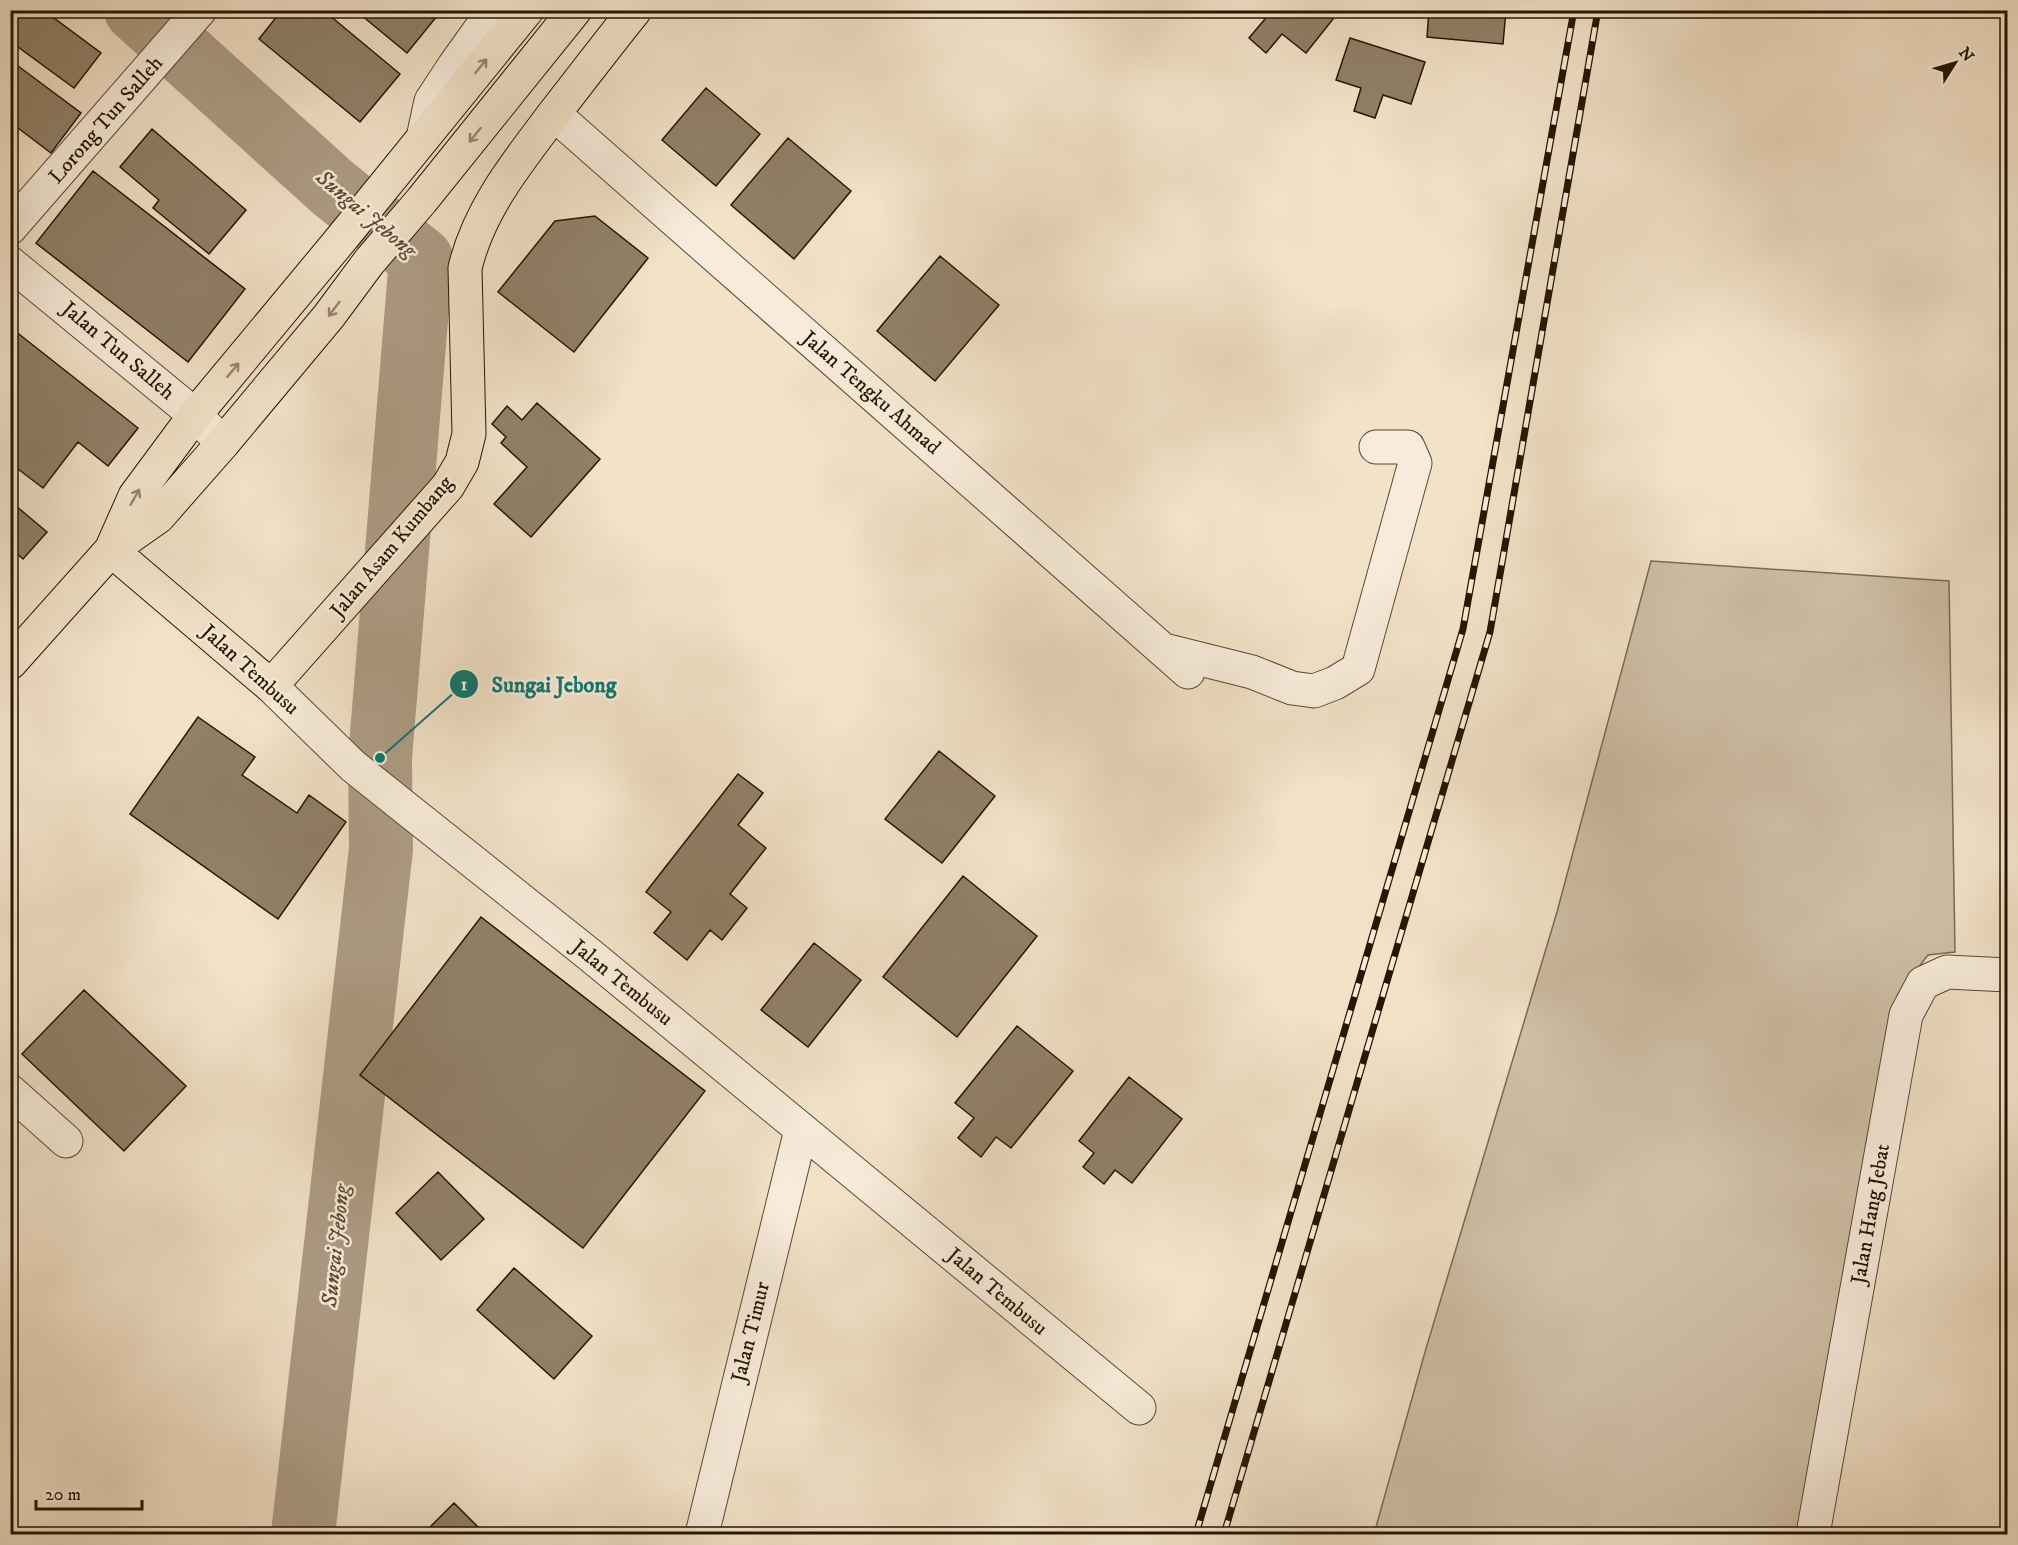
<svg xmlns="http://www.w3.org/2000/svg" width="2018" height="1545" font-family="'IM FELL DW Pica',serif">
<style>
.green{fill:#cfbfa6;stroke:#7a6a53;stroke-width:1.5}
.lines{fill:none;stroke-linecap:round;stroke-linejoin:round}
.river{stroke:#ad9c84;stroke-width:64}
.building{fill:#908068;stroke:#261500;stroke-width:1.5}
.minor-casing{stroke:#594832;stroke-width:35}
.major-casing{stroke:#261500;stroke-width:35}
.minor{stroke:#f7ecdb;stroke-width:33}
.major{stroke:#f2e2c8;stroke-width:33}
.rail-casing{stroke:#261500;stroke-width:7}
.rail{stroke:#f7ecdb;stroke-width:4.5;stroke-dasharray:14;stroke-linecap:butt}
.oneway{stroke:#96866e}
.labels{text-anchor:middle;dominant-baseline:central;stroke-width:5;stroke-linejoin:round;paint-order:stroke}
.street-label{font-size:21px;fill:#261500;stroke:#f7ecdb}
.water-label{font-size:22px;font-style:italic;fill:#5c4b35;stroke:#f7ecdb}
.leader{fill:none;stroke:#0f766e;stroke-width:2}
.callout-dot{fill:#0f766e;stroke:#f7ecdb;stroke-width:2}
.mark-label{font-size:18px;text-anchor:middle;font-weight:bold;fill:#fff}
.callout-label{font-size:22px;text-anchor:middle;font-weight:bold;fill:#0f766e;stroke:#f7ecdb;stroke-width:5;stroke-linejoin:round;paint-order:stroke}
</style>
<rect width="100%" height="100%" fill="#f2e2c8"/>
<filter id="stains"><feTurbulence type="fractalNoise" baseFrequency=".00333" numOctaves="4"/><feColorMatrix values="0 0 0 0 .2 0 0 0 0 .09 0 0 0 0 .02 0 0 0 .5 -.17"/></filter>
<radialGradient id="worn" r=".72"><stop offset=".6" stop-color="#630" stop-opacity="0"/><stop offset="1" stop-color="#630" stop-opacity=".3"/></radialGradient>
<path class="green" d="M1651,561L1949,581L1955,952L1928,955L1898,994L1808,1534H1374L1425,1352L1557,912Z"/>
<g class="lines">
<path class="river" d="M136,10L333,188L421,259L380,758L381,849L303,1534"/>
</g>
<path class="building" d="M10,10H53L50,15L101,53L74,88L10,41Z
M282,10H323L400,74L360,122L259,39Z
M355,10H442L407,53Z
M1254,10H1323L1333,19L1306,53L1282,34L1266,53L1249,38L1265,19Z
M1429,10H1506L1503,44L1427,37Z
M1350,38L1425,62L1411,104L1383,95L1375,118L1354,111L1361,88L1336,80Z
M10,60L81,113L51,153L10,122Z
M706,88L760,134L716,186L662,140Z
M152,129L246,210L209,254L153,208L159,200L120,167Z
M788,138L851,191L794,259L731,205Z
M93,171L245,289L188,362L36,243Z
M595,216L648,258L574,352L498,292L555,221Z
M940,256L999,305L935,381L877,331Z
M10,327L138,428L108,466L78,442L43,488L10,463Z
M537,403L600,459L531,537L494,504L527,467L501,443L506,437L492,424L507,406L522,420Z
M10,501L47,532L23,559L10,548Z
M198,717L255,757L242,775L297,813L309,795L346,822L278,919L130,814Z
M939,751L995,796L942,863L885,819Z
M738,774L763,793L738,825L766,848L730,894L747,908L722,940L710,930L687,960L654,933L671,912L646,892Z
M963,876L1037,936L957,1037L883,977Z
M481,917L705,1091L583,1248L360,1075Z
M814,943L861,980L808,1047L761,1010Z
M84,990L186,1086L124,1151L22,1054Z
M1017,1026L1073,1071L1011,1148L996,1137L981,1157L958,1138L974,1118L955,1103Z
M1129,1077L1182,1119L1132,1183L1115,1170L1104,1184L1083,1167L1094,1153L1079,1141Z
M438,1172L484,1219L441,1260L396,1213Z
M514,1268L592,1336L554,1379L477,1310Z
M454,1503L485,1534H423Z"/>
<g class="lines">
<defs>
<path id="minor" d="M554,114L1188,672
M423,138L431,101L454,66L494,10
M10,228L200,10
M10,263L195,415L223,443
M1164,650L1252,672L1292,688L1314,691L1335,683L1358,669L1415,463L1408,447H1376
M271,686L353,766L590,955L1139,1408
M10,1091L66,1141
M702,1534L801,1130
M1813,1534L1906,1015L1923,983L1947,972L2008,975"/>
<path id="major" d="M111,550L271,686L448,486L462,462L469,434L465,268C479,209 517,163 553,115C580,80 607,45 635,10
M111,550L135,496L195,415L342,238L527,10
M10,663L111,550L158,517L223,443L329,316L369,262L422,200L575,10"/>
</defs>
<use href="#minor" class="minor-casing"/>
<use href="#major" class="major-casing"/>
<use href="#minor" class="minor"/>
<use href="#major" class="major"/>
<defs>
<path id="rail" d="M1196,1534L1463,629L1574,10
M1224,1534L1490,632L1598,10"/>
</defs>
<use href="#rail" class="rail-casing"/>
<use href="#rail" class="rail"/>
</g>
<defs><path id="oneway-shaft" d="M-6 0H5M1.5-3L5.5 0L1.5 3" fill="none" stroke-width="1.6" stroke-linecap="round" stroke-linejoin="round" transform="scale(1.5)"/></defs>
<g class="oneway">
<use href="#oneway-shaft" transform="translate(481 66) rotate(-51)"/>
<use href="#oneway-shaft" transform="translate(475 135) rotate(129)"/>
<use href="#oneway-shaft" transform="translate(334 309) rotate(127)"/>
<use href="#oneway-shaft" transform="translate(233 370) rotate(-50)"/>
<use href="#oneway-shaft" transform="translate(135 497) rotate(-60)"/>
</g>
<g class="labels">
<g class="street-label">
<text transform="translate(106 120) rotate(-49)">Lorong Tun Salleh</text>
<text transform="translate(118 351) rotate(40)">Jalan Tun Salleh</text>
<text transform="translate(871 393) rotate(41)">Jalan Tengku Ahmad</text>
<text transform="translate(392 547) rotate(-50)">Jalan Asam Kumbang</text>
<text transform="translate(250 670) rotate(42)">Jalan Tembusu</text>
<text transform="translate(622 983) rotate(39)">Jalan Tembusu</text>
<text transform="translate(1871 1214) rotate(-80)">Jalan Hang Jebat</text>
<text transform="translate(997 1292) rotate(40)">Jalan Tembusu</text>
<text transform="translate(751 1332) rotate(-76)">Jalan Timur</text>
</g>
<g class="water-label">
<text transform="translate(366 214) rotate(40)">Sungai Jebong</text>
<text transform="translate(336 1246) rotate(-84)">Sungai Jebong</text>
</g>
</g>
<path class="leader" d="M380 758L464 684"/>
<g class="callout-dot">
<circle cx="380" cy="758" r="6"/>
<circle cx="464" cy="684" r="15"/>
</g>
<g class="mark-label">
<text x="464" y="690">1</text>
</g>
<g class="callout-label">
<text x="554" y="692">Sungai Jebong</text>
</g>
<rect width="2018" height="1545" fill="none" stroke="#f2e2c8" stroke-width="36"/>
<rect x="12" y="12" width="1994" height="1521" fill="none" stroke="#261500" stroke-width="3"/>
<rect x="18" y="18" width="1982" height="1509" fill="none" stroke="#261500" stroke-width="1.5"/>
<g transform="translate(1955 63) rotate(53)" stroke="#f7ecdb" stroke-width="4.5" paint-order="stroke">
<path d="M0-4.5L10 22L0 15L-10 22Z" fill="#261500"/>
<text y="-9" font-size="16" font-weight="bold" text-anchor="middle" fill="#261500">N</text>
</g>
<path d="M36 1500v9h106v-9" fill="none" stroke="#261500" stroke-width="3"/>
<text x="45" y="1500" font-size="18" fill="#261500" stroke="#f7ecdb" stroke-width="4.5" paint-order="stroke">20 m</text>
<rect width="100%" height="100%" filter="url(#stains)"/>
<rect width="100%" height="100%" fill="url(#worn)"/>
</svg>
